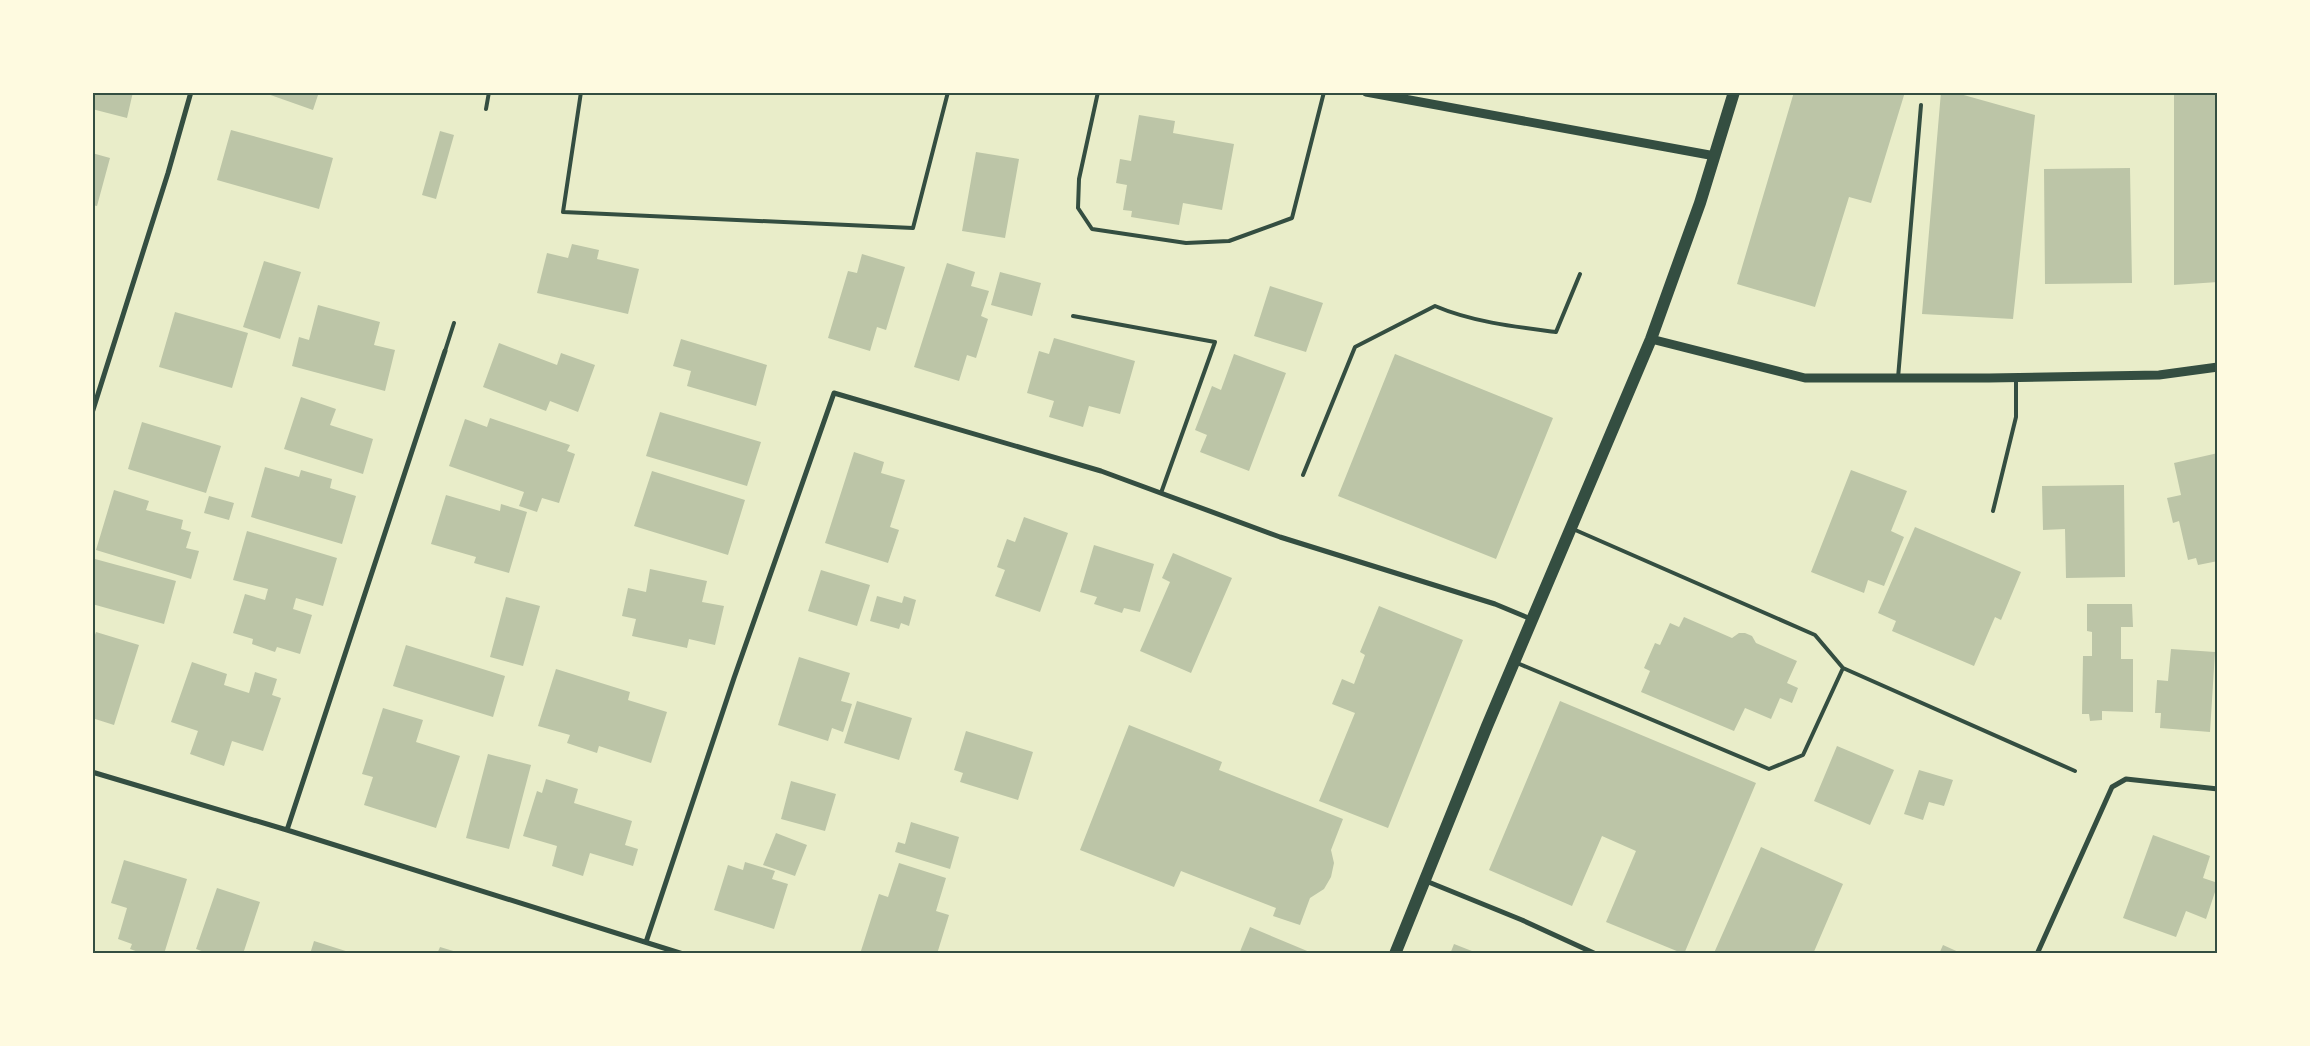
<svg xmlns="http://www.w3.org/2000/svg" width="2310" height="1046" font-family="Signika,sans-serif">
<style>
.building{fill:#bcc5a7}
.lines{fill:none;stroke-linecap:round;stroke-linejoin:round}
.service{stroke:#344e41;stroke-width:4}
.minor{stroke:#344e41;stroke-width:5}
.tertiary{stroke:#344e41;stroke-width:9}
.primary{stroke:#344e41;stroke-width:12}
.neatline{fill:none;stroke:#344e41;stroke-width:2}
</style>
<rect width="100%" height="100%" fill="#e9edc9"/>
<path class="building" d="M92,92H133L127,118L92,109Z
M262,92H319L313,110Z
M1794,92H1905L1871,203L1849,197L1815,307L1737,284Z
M1941,92H1953L2035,115L2013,319L1922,314Z
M2174,92H2218V282L2174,285Z
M1139,115L1175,121L1173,133L1234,144L1222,210L1183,203L1179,225L1131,217L1132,211L1123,210L1127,185L1116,183L1120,159L1131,161Z
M231,130L333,158L319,209L217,180Z
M440,131L454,135L436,199L422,195Z
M976,152L1019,159L1005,238L962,231Z
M92,153L110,158L97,206L92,205Z
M2130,168L2132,283L2045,284L2044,169Z
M572,244L599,250L597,259L639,269L628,314L537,293L547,253L568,258Z
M862,254L905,267L886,330L877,327L870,351L828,338L848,271L857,273Z
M264,261L301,272L280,339L243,327Z
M947,263L975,272L971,286L989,291L981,316L988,319L976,358L967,355L959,381L914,367Z
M1000,272L1041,283L1032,316L991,305Z
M1270,286L1323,303L1306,352L1254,336Z
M318,305L380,322L374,345L395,350L385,391L292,366L299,337L309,340Z
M175,312L248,333L232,388L159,367Z
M1054,338L1135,361L1120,414L1089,406L1083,427L1049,417L1054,401L1027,393L1039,351L1049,354Z
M681,339L767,365L756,406L687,386L691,371L673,366Z
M499,343L557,365L561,353L595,365L578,412L550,401L546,411L483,387Z
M1234,354L1286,373L1249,471L1200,452L1207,435L1195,430L1212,386L1221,390Z
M1395,354L1553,418L1496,559L1338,496Z
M301,397L336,409L330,425L373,439L363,474L284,449Z
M660,412L761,442L747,486L646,456Z
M490,418L570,445L567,451L575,454L559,503L542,498L537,512L519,506L524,492L449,466L465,419L487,427Z
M142,422L221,446L206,493L128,469Z
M854,452L884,462L881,473L905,480L890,527L899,530L888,563L825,543Z
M2218,453V561L2198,565L2196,558L2188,560L2179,521L2173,523L2167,498L2181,495L2174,463Z
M265,467L299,477L301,470L332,479L330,488L356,496L342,544L251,517Z
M1851,470L1907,491L1891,531L1904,537L1884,586L1868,580L1864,593L1811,572Z
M652,471L745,500L728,555L634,526Z
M2124,485L2125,577L2066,578L2065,529L2043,530L2042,486Z
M114,490L149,501L146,510L183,520L181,529L191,532L186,548L199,551L191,579L96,550Z
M446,495L500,511L501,504L527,512L509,573L474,563L476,557L431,544Z
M209,496L234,503L229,520L204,513Z
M1024,517L1068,533L1040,612L995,596L1005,570L997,567L1007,539L1015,542Z
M1915,527L2021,572L2001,620L1995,617L1974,666L1892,631L1896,621L1878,613Z
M247,531L337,558L323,606L296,598L293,609L312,615L300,654L277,647L275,652L252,644L253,639L233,633L245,594L265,600L268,589L233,580Z
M1094,545L1154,564L1140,612L1124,608L1122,613L1094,604L1097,597L1080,592Z
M1173,553L1232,578L1191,673L1140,651L1170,582L1162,578Z
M95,559L176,581L164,624L92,604V570Z
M650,569L707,581L702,602L724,606L715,645L689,639L687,648L632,636L636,619L622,616L628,588L646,592Z
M821,570L870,585L857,626L808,611Z
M877,596L902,603L904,596L916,600L909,626L901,623L899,629L870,621Z
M506,597L540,606L523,666L490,657Z
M2087,604H2132L2133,627H2121V659H2133V712L2102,711V720L2090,721L2089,714H2082L2083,656H2092V632L2087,631Z
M1379,606L1463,640L1388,828L1319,801L1355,713L1332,704L1342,679L1354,684L1365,655L1360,652Z
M1684,617L1732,638L1739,633H1745L1752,636L1756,643L1797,661L1787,683L1798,688L1792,703L1780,698L1771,719L1745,708L1734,731L1641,692L1650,671L1644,668L1655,643L1660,645L1670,623L1679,627Z
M96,632L139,645L114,725L92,718V643Z
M406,645L505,676L493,717L393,686Z
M2171,649L2215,652L2210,732L2160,728L2161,713H2155L2157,680L2168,681Z
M799,657L850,673L841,701L852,704L843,732L832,728L828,741L778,725Z
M192,662L227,674L224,685L249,693L255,672L277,679L272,695L281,698L263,751L232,741L224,766L190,754L198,731L171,722Z
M556,669L630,692L628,700L667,712L651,763L599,746L597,753L567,743L570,735L538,726Z
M857,701L912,718L899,760L844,743Z
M1560,701L1756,783L1684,954L1606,922L1636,851L1602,836L1572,906L1489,870Z
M383,708L423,720L416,742L460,756L436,828L364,805L373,777L362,774Z
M1129,725L1222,762L1219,770L1343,819L1331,850L1334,863L1331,877L1324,889L1310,898L1300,925L1273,916L1276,908L1181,871L1174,887L1080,850Z
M966,731L1033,752L1018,800L960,782L963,773L954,770Z
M1837,746L1894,770L1870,825L1814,801Z
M488,754L531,765L509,849L466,838Z
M1919,770L1953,780L1944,806L1929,802L1923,820L1904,814Z
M546,779L578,789L574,803L632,821L625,845L638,849L633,866L590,853L583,876L552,866L557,846L523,836L537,791L542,793Z
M791,781L836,794L825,831L781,819Z
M911,822L959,837L950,869L895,852L898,842L905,844Z
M776,833L807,845L795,876L763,865Z
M2153,835L2210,856L2203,878L2218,883L2206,919L2186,911L2176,937L2123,918Z
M1761,847L1843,884L1813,954L1714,953Z
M124,860L187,879L164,954H144L130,949L132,944L118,939L127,908L111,903Z
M745,862L775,871L772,879L788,884L774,929L714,910L728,865L743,870Z
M899,863L946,878L936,911L949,915L937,954H860L879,894L888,897Z
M217,888L260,902L243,954H210L196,949Z
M1250,927L1312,953V954H1239Z
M314,941L352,953V954H310Z
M1454,944L1477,953V954H1450Z
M1943,945L1963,954H1939Z
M440,947L460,953V954H437Z"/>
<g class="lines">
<path class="service" d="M581,92L563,212L913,228L948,92
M1098,92L1079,179L1078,208L1092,229L1186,243L1229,241L1292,218L1324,92
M486,109L489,92
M1073,316L1215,342L1161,493
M445,351L454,323
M1898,378L1921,105
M1303,475L1355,347L1435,306C1472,322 1516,327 1556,332L1580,274
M1993,511L2016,417V378
M1573,529L1815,635L1843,668L2075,771
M1517,663L1769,769L1803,755L1843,668"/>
<path class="minor" d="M92,413L168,173L191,92
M92,772L287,830L683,954
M287,830L445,351
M1426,881L1522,920L1596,954
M646,942L734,678L834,393L1101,471L1280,537L1495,604L1531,619
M2037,954L2112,787L2126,779L2218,789"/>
<path class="tertiary" d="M1366,92L1715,156
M1651,339L1805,378H1989L2159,375L2218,367"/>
<path class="primary" d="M1395,954L1487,726L1651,339L1700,203L1734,92"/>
</g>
<rect width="2310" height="1046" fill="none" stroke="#fefae0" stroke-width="188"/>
<rect x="94" y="94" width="2122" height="858" class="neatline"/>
</svg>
